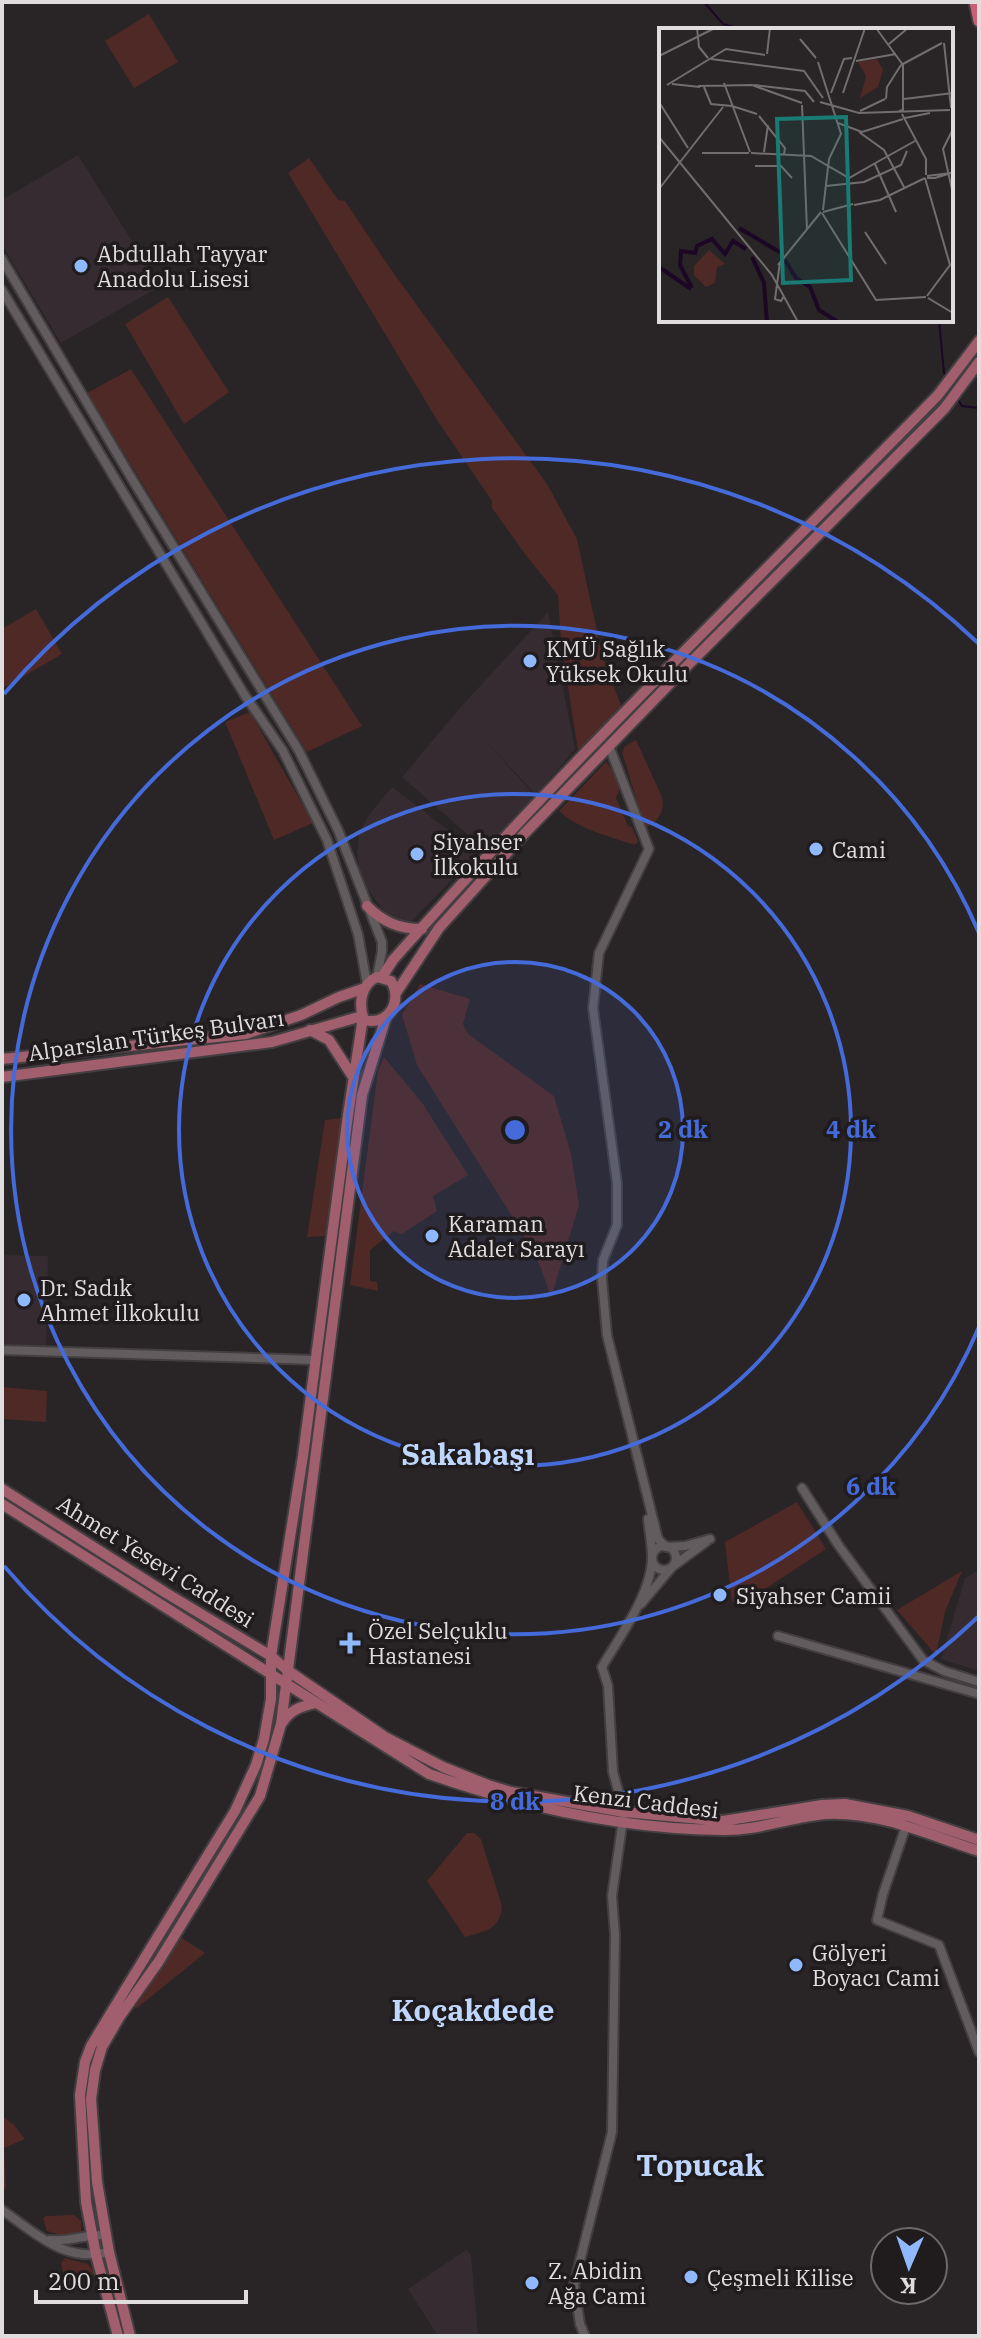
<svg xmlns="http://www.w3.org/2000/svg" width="981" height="2338" font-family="'IBM Plex Serif',serif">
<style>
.built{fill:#362b30}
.green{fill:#4f2925}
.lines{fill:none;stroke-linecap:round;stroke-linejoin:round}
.stream{stroke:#1c0725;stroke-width:2}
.minor-casing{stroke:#433f41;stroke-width:12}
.major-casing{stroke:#433f41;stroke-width:14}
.highway-casing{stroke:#433f41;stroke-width:15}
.minor{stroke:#625c5f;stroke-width:8}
.major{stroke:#a15e6d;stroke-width:10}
.highway{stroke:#cb5f76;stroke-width:11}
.ring{fill:none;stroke:#446bd9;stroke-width:4}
.poi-dot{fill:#8fb8fd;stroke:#201b1d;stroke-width:3}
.labels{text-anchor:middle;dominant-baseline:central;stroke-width:7;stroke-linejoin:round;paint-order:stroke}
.poi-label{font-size:22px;fill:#e0ddde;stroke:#201b1d;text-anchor:start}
.street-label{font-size:22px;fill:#e0ddde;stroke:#201b1d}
.district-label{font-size:30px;font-weight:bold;fill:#bfd6fd;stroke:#201b1d}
.inset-river{fill:none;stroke:#1c0725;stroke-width:4}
.inset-road{fill:none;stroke:#726e70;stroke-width:2}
.view{fill:#197b74;fill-opacity:0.15;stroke:#197b74;stroke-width:4}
.inset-edge{fill:none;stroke:#e0ddde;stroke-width:4}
.centre{fill:#446bd9;stroke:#201b1d;stroke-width:4}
.ring-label{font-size:24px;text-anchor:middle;font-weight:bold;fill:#446bd9;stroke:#201b1d;stroke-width:7;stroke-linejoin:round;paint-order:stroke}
</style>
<rect width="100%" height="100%" fill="#292426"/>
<path class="built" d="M78,155L160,286L61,343L2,245V200Z
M548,612L575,749L536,795L485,740L535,796L484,849L402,777L458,710Z
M392,787L478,853L412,921H399L384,912L367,888L360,872L357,854L359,835L368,816Z
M2,1255L48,1256L46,1346L2,1344Z
M979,1570V1671L941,1659L965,1578Z
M466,2250L471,2254L478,2336H438L408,2289Z"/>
<path class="green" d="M149,14L178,62L134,88L105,41Z
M309,158L338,200L345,201L392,271L547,484L577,539L602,654L623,711L578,751L561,642L558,595L528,558L492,508V501L437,420L288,173Z
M168,297L229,392L184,424L125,324Z
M131,369L362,726L307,752L87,393Z
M36,609L62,654L2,689V629Z
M250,712L313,823L274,840L225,722Z
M636,740L662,797C665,812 659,821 645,828L622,752L625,746Z
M606,762L612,769L620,788L616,798L628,826L632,827L638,841L637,843L634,845C609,836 578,829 559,811Z
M420,984L470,999L463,1024L468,1034L554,1096L571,1154L579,1205L551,1298L541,1268L520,1229L417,1065L402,1015Z
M384,1057L423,1104L468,1175L433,1196L437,1211L402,1234L394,1231L370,1250V1281L377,1282L378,1291L350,1285L378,1071Z
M342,1118L326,1236L307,1237L325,1120Z
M2,1387L47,1391L46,1422L2,1419Z
M797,1502L826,1549L756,1595L732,1602L725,1542Z
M962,1571L945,1612L936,1655L897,1610Z
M467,1833H474L481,1839L502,1906C500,1930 485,1931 465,1937L427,1881Z
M182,1938L205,1953L137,2008L133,2006Z
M2,2116L14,2125L25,2139L4,2148L6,2187L2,2193Z
M74,2215L81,2221V2233L72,2238L47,2231L43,2218L46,2216Z
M65,2258L88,2264L96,2274L65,2282L61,2263Z"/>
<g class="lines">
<path class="stream" d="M704,2L723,24L745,30
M939,320L944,373L947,378
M957,398L962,406L979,408"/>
<defs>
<path id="minor" d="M2,259L132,479L299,751L338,830L382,942V951L377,977
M2,290L244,694L283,751L327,840L358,934L367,984
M609,746L649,849L599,953L593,1008L617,1183V1225L603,1260L602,1279L607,1335L658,1539L666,1547L685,1546L710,1539
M2,1350L315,1360
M802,1488L839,1546L923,1660L944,1671L979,1682
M652 1558a12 12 0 1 1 24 0a12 12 0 1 1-24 0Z
M641,1604L672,1567L706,1542
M778,1636L979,1694
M906,1826L883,1894L877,1920L939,1945L979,2052
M2,2210C37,2234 64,2263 109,2252
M50,2240C69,2242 87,2234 106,2235
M585,2336L580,2324L574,2285L612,2132L615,1935L612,1896L624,1812L613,1772L608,1686L602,1667C620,1636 652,1593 652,1557C652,1544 649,1531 648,1519"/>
<path id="major" d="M367,906C383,922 399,929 422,929
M377,977L391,981C403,1001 389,1026 364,1020C358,1004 361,984 377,977Z
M382,977L393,960C566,764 755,582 938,395L979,341
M396,993L439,928L524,834L679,674L944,409L979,362
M310,1030L329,1040L353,1077
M2,1059L246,1034L301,1015L339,997L365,988
M2,1077L272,1042L362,1016
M2,1489L166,1593L271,1656L287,1670L385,1737L443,1767L488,1785L511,1792L624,1812L723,1821L822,1805L845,1804L908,1816L979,1840
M2,1504L429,1774C523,1807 622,1829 722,1830C757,1831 791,1817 825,1814C879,1811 929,1835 979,1851
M282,1723C291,1709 300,1707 315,1703
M118,2336L96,2255L86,2202L80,2095L85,2062L91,2046L125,1990L235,1811L256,1765L264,1739L271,1699V1656L303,1456L348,1115L363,1017
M130,2336L109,2252L97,2182L91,2099L95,2070L102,2047L120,2016L159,1961L260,1796L281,1724L362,1095L386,1017"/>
<path id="highway" d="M975,2L979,21"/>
</defs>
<use href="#minor" class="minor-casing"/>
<use href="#major" class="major-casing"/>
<use href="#highway" class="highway-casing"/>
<use href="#minor" class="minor"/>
<use href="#major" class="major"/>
<use href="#highway" class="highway"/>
</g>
<circle cx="515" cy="1130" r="168" fill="#446bd9" fill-opacity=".12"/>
<g class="ring">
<circle cx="515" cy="1130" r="168"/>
<circle cx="515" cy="1130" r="336"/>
<path d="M979 1327A504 504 0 1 1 979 933"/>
<path d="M978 1617A672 672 0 0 1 4 1566M4 694A672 672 0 0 1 978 643"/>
</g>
<g class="poi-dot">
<circle cx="81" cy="266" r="8"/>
<circle cx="530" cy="661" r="8"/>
<circle cx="816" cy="849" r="8"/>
<circle cx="417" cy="854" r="8"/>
<circle cx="432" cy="1236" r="8"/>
<circle cx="24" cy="1300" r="8"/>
<circle cx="720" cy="1595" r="8"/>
<path d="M346 1631h8v8h8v8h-8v8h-8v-8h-8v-8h8z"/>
<circle cx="796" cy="1965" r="8"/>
<circle cx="691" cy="2277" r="8"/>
<circle cx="532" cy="2283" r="8"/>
</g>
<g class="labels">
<g class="poi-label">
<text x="97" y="253">Abdullah Tayyar<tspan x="97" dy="25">Anadolu Lisesi</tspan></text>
<text x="546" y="648">KMÜ Sağlık<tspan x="546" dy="25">Yüksek Okulu</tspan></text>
<text x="433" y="841">Siyahser<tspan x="433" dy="25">İlkokulu</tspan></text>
<text x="832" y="849">Cami</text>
<text x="448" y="1223">Karaman<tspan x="448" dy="25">Adalet Sarayı</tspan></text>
<text x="40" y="1287">Dr. Sadık<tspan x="40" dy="25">Ahmet İlkokulu</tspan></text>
<text x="736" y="1595">Siyahser Camii</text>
<text x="368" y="1630">Özel Selçuklu<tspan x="368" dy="25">Hastanesi</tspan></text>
<text x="812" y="1952">Gölyeri<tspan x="812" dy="25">Boyacı Cami</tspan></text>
<text x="548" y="2270">Z. Abidin<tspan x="548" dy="25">Ağa Cami</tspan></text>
<text x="707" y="2277">Çeşmeli Kilise</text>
</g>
<g class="street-label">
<text transform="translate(156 1035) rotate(-8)">Alparslan Türkeş Bulvarı</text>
<text transform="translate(156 1561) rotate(32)">Ahmet Yesevi Caddesi</text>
<text transform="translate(646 1801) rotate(7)">Kenzi Caddesi</text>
</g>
<g class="district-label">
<text x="468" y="1453">Sakabaşı</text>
<text x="473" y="2009">Koçakdede</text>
<text x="700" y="2164">Topucak</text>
</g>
</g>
<g transform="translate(659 28)">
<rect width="294" height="294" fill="#292426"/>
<path d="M218,31L224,42L219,59L201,70L207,48L199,34ZM50,222L66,236L58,239L56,255L47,259L35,247V238Z" fill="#4f2925"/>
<path class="inset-river" d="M80,200L124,226M93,229L105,255L108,294M126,232L137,250L151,259L160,282L179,294M0,239L32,261M33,260L21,237L22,223L36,225L38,218L53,211L66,226L74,213L87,221"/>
<path class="inset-road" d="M38,0L40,19L49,30M217,0L244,37V82L240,83M141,11L157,30M285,15L292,80M230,16L249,0M108,26L111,0M0,28L56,0M52,31L145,43L164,70M197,33L237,26M159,34L182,106L170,131L164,182M242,37L283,15M65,55L91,124M13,56L41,59M8,57L67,21L106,27M95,57L146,63L155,74M39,58L93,57L143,75M45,59L52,76L73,78M172,65L185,31L193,30M184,65L206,0M227,71L228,59L242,37M245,71L294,65M0,74L29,120M161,74L200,85L291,82M143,77L148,202M73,78L98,86M201,83L226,71M243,86L267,131V147M100,88L126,120L125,126M246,90L271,85M179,95L203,104L244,91M293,103L284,121L294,166M200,104L225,122L245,159M0,109L113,247L139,294M105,124L109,97M43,125H90M92,125L152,128L190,150L220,133M220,133L256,113M216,136L237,184M96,138H122L133,150M266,150L291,237L268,268M268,150H276L292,145L268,148M167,158L205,154L242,137L248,123M0,161L64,79M195,177L221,172L266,150M164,184L194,176M163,185L217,272L267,269M206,204L227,236M121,234L116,271L122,273L125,268M119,237L162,184M269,270L294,285"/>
<path class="view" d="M187,89L192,252L124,255L118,91Z"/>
<rect width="294" height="294" class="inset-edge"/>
</g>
<circle cx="515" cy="1130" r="12" class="centre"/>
<g class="ring-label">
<text x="683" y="1138">2 dk</text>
<text x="851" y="1138">4 dk</text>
<text x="871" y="1495">6 dk</text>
<text x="515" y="1810">8 dk</text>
</g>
<rect width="981" height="2338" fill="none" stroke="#e0ddde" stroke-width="8"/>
<g transform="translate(909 2266) rotate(182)"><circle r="38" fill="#201b1d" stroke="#6d696a" stroke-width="2"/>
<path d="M0-6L14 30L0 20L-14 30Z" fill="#8fb8fd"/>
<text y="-12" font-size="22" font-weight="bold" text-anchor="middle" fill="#e0ddde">K</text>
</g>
<path d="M36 2290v12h210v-12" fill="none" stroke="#e0ddde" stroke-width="4"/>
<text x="48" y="2290" font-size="24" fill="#e0ddde" stroke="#201b1d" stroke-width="6" paint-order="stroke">200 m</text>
</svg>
